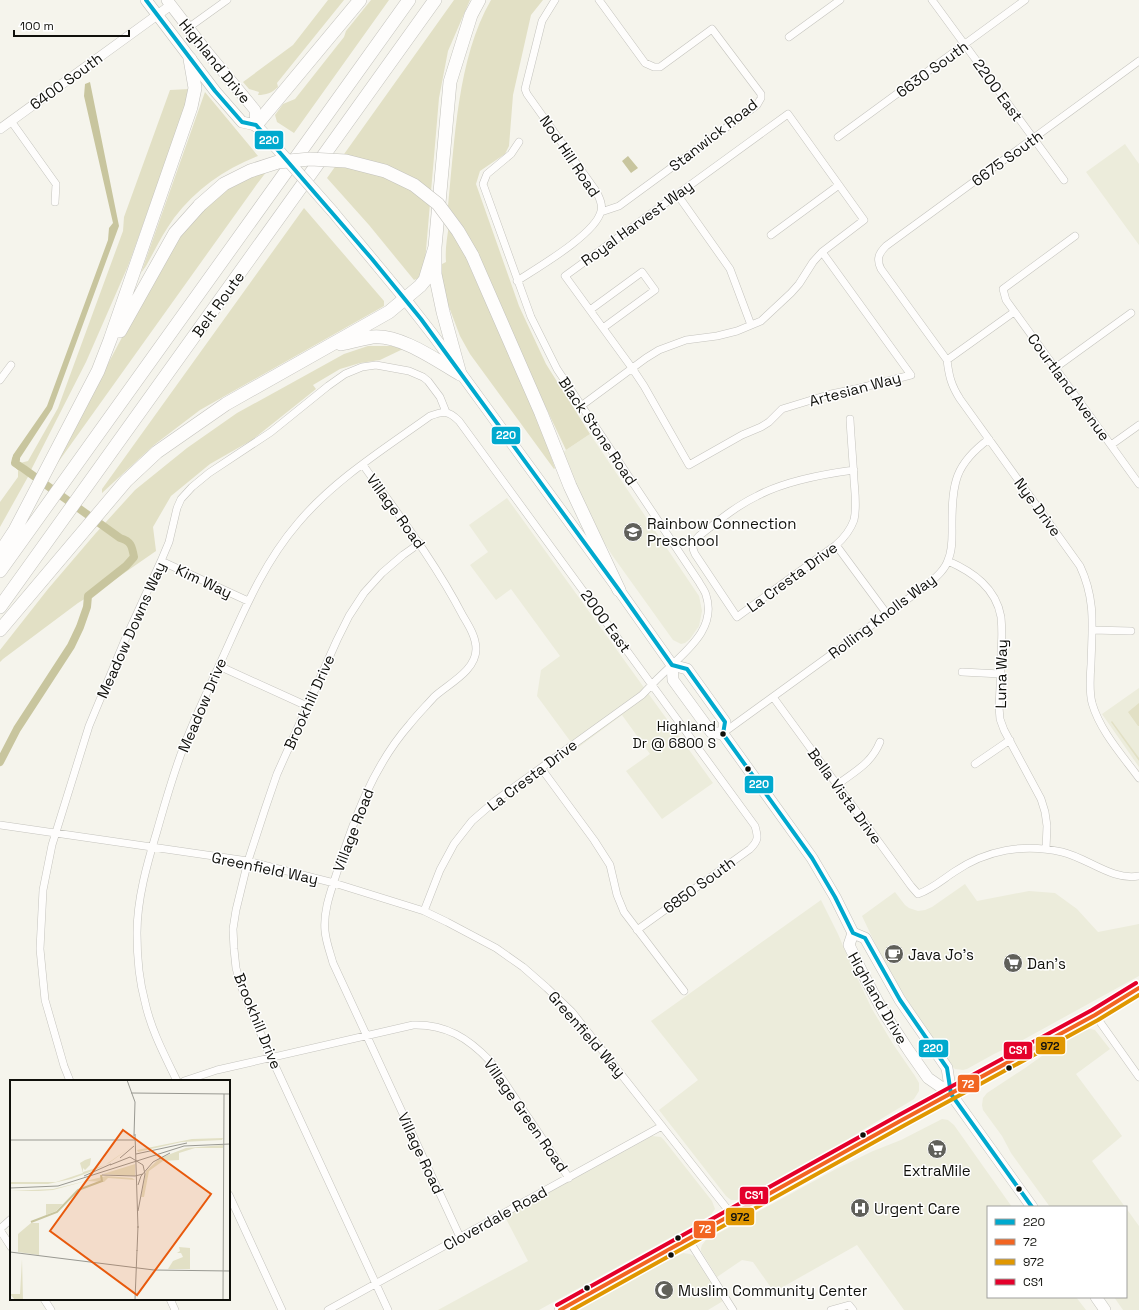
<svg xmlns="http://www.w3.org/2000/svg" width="1139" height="1310" font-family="'Space Grotesk',sans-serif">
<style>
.built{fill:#ececdb}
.green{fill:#e2e0c5}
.water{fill:#c8c59e}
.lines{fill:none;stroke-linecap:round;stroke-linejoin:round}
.canal{stroke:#c8c59e;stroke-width:8}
.minor-casing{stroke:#c4c3bd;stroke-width:8}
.tertiary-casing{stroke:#c4c3bd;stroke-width:10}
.secondary-casing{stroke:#c4c3bd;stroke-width:11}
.primary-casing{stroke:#c4c3bd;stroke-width:12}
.motorway-casing{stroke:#c4c3bd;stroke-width:14}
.minor{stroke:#fefdfc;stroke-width:7}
.tertiary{stroke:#fefdfc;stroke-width:9}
.secondary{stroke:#fefdfc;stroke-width:10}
.primary{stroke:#fefdfc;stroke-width:11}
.motorway{stroke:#fefdfc;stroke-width:13}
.primary-bridge-casing{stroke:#c4c3bd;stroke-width:12;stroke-linecap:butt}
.motorway-bridge-casing{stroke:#c4c3bd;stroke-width:14;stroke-linecap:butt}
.primary-bridge{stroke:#fefdfc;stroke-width:11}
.motorway-bridge{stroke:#fefdfc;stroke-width:13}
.bus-1-casing{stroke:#fff;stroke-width:7}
.bus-2-casing{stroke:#fff;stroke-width:7}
.bus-3-casing{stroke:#fff;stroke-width:7}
.bus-4-casing{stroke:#fff;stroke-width:7}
.bus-1{stroke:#00a9ce;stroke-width:4}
.bus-2{stroke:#f26522;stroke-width:4}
.bus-3{stroke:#e09701;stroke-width:4}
.bus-4{stroke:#e4002b;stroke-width:4}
.bus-dot{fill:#10100b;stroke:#fff;stroke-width:1.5}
.labels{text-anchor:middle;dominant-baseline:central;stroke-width:3;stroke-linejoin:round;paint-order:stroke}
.bus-label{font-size:14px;fill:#10100b;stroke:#fff;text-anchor:end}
.street-label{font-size:15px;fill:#10100b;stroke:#fff}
.poi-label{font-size:15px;fill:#10100b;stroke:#fff;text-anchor:start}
.inset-river{fill:none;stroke:#c8c59e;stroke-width:2}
.inset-road{fill:none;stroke:#999992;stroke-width:1}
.view{fill:#e8590c;fill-opacity:0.15;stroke:#e8590c;stroke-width:2}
.inset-edge{fill:none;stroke:#10100b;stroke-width:2}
.line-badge{stroke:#fff;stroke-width:1.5}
.badge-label{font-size:11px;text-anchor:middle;font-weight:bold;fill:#fff}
.pale-badge-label{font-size:11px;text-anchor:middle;font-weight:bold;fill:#111}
</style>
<rect width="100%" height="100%" fill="#f5f4ec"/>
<path class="built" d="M1125,144L1139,164V245L1086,172Z
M590,434L699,596L702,611L699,626L690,639L685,643L681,644L673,640L612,555L602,539L580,497L562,453L566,450Z
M507,498L713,783L662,819L626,771L650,754L622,715L576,749L537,696L541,670L560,656L511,589L496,600L470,565L488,552L469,525Z
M1139,688V767L1102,714Z
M965,884L977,901L1029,891L1055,893L1077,909L1098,932L1139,924V976L1021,1041L994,1054L967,1069L963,1070L955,1069L951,1066L900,989L883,960L862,916L895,892L905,905L909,908L918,911L925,910L932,907Z
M821,900L838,934L853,969L872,1009L893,1044L915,1076L919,1083V1091L914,1099L848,1139L747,1195L737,1200H731L726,1196L659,1110L698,1080L651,1021Z
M1086,1029H1091L1095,1030L1110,1049L1076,1074L1122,1136L1092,1161L1125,1207H1050L1011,1153L1002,1136L983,1110L982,1105L983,1098L987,1093L1025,1068L1056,1046Z
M942,1119L948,1120L954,1125L1012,1207H988V1297H1076L1086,1310H904L857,1245L774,1292L753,1262L742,1260L717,1277L701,1251V1248L702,1245L706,1240L836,1169L873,1151L901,1140Z
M652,1136L661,1137L664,1140L712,1201L715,1209L711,1215L539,1310H438L528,1261L505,1217Z
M1126,1208L1139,1226V1310H1123L1114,1297H1126Z
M683,1253L690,1254L694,1256L723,1301L708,1310H577L635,1278Z"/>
<path class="green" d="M328,0H344L277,83L278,87C272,93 266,95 258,95L259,92L249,89L243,82L293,45Z
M371,0H389L294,133L277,122L275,115L283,104L295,99L344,37L346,31Z
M454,0H470L448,51L439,98L425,262L419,278L414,280L369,225L327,178Z
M491,0H543L531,15L513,95L509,146L505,154L480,171L476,184L519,306L546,364L590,434L566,450L521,355L474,247L462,225L448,206C455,140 457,59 491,0Z
M190,89L186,105L128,266L86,362L31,470L20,463L28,461L58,408L123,231L124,217L170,90Z
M205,92L258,156C225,169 196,189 174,218C163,233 155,250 146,266L141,273Z
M267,171L257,184L49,475L171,245L226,184Z
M304,208L384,301V306L200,410L154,445L102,493V489Z
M449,225C463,247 471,271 482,294C508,351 535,409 555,468L554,469L470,354L460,336L449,307L447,306L442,282L440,265L446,262C445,249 447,238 449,225Z
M368,346H392L403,349L380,360L360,363L340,369L313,385L316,389L252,440L210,464L171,496L153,527L156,551L104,587L78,603L3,659L0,662V650L48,589L95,534L135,490L187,448L237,413L344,354Z
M18,466L29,475L0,527V502L18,477Z
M1139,703V726H1138L1128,712Z
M1112,721L1139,758V761L1111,722Z"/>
<path class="water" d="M90,82L119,226L52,409L20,458L19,462L23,465L18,470L12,464L13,455L47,406L108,240L109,228L113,223L84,96L85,84Z
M628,156L638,168L631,173L622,161Z"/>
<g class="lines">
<path class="canal" d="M0,762L17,729L71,646L80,627L87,607L88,596L126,566L134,557C132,546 131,541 120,538L24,469L15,463L16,459"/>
<defs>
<path id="minor" d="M599,0L645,63L654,67H660L712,29L761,94V98L757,105L619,206L601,212
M932,0L1064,180
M188,28L227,0
M789,37L840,0
M1139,61L886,246C879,253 876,259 881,269L947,360C949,376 951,385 960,399L1080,566C1096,600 1092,627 1091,664C1090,677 1089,691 1092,703C1100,731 1122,755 1139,778
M11,121L56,184L55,202
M838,137L1025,0
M677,194L730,269L751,325
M771,235L839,185
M1075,236L1003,289L1006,300L1139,484
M517,281C537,268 596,234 601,211C603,204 599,197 596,191L527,94L525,89L542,21L555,0
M590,310L642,272L655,290L603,328
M947,360L1014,312
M1055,368L1131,313
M0,380L11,365
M581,406L646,358L659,350L686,340L717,336L737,331L761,321L791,293L799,284L813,262L822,252L864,220L788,114L565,276L632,368L644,386L689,465L742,435L761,427L769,422L782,409L831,394L860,388L911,375L822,252
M850,419C851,439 853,460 854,480C855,494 857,507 854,520C850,531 844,538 836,545L737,617L695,554C691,546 693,542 699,536C717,522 736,506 757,496C783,482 824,474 854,470
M1111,445L1139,425
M363,465C398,514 435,562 463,616C469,626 476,637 476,649C476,671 448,684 434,697C426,706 417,715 410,724C373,766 354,819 337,872C331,891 323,911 325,931C326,942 330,952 333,963L460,1237
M836,545L887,614
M161,561L248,601
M948,561C973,572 996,588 1001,617C1002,628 1002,640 1001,651C1001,670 1000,688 999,707L1000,719L1004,730L1041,799L1045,812L1047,826L1046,849
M1092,630L1131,631
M219,666L307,706
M962,672L1001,674
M773,697L911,886L918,894C932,889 942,880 954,872C986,850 1024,843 1062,852C1088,858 1112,881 1139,876
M723,733L927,585C935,578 945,570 948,560C953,549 952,535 952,524C952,483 955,464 989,439
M975,764L1010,740
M541,768L594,840L610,865L617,895L624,912L684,991
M837,785C855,771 871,764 880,742
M0,825L248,861L334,883L424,911L447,922L496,948L523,967L547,988L572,1012L732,1215
M424,911L440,870L454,844L472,821L495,801L642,695C652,684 662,674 673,664C692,646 716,625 706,595C705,591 701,586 699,582L557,369L531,317L483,184L487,174L511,154L519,142
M1095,1015L1139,1077
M70,1081L64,1066L45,1000L40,949L43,890L52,845L89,726L124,642L161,561L169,542L177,508L181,499L192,487L209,473L271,432L328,386L345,374L362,367L376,365L409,371L423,377L428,381L440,397L446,412
M177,1081C165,1056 151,1030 145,1002C139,980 137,956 137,933C137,899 147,864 157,831C165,803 173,774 184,746C194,720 206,694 218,668C241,618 261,566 298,523C334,480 384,449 430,416C443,411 448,410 459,421L755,826C758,837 759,840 750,849L637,930
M184,1081L217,1070L413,1025C446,1024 468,1038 490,1061L569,1178
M229,1195L282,1310
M0,1229L11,1219
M0,1230L11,1247
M688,1239L733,1310
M44,1299L51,1310
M170,1299L175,1310
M328,1310L662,1126
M388,1310L265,1044L241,986L236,968L234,949L233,929L236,910L248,861L265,809L277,774L337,640L349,616L364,593L382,573L403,555L420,543
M831,1310L849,1305L853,1310"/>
<path id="tertiary" d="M0,129L171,5"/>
<path id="secondary" d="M951,1094L1095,1015L1139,988"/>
<path id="primary" d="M146,0L215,91L242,122L256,125
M167,0L207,52L255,110L256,125L266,136
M333,212L405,299L433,335L619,590L672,665L673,680L711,732L723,734
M672,665L687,669L725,722L723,734L812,858L835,897L853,933L865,938L900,1000L947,1068L951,1094
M853,933L849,945L863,974L884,1013L909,1051L928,1078L951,1094L1032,1207
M1096,1297L1105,1310
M560,1310L951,1094"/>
<path id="motorway" d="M256,125L360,0
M472,255L541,413L570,486L619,590
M120,331L175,233L200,205
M341,344C351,342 361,339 372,337C400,334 436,360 460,374
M460,374L443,312L435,274V247L450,82L471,15L479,0
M0,553L15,530L98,371L110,340L191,107L195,88L190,59
M0,571L409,0
M0,607L435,0
M0,630L126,481L157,452L226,404L389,312L420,286L425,280L435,247"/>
</defs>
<use href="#minor" class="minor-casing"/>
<use href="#tertiary" class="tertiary-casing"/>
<use href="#secondary" class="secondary-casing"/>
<use href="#primary" class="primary-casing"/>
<use href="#motorway" class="motorway-casing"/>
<use href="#minor" class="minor"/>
<use href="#tertiary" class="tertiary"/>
<use href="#secondary" class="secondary"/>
<use href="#primary" class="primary"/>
<use href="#motorway" class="motorway"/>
<defs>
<path id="primary-bridge" d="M266,136L333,212"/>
<path id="motorway-bridge" d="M200,205L224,184L250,171L278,162L310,159L346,161L385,171L414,185L438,204L458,231L472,255"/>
</defs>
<use href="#primary-bridge" class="primary-bridge-casing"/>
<use href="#motorway-bridge" class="motorway-bridge-casing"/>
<use href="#primary-bridge" class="primary-bridge"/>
<use href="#motorway-bridge" class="motorway-bridge"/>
<defs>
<path id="bus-1" d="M146,0L215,91L242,122L256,125L372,259L421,319L619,590L672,665L687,669L725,722L723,734L812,858L835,897L853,933L865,938L900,1000L947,1068L951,1094L1032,1207"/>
<path id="bus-2" d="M560,1310L902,1120L1095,1015L1139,988"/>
<path id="bus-3" d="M572,1310L905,1125L1098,1020L1139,995"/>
<path id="bus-4" d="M557,1305L899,1115L1092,1010L1136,983"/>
</defs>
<use href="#bus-1" class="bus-1-casing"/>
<use href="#bus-2" class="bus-2-casing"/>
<use href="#bus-3" class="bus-3-casing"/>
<use href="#bus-4" class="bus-4-casing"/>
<use href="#bus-1" class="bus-1"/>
<use href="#bus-2" class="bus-2"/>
<use href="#bus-3" class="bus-3"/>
<use href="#bus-4" class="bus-4"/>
</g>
<defs>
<symbol id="school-disc" viewBox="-11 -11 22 22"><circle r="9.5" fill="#60605a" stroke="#fff"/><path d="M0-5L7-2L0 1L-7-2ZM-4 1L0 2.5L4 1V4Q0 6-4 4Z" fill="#fff"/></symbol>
<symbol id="cafe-disc" viewBox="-11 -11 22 22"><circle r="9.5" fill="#60605a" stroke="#fff"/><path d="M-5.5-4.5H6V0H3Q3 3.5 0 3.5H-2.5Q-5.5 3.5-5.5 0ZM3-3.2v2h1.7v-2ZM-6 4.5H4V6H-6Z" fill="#fff"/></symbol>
<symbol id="supermarket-disc" viewBox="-11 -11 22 22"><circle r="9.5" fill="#60605a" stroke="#fff"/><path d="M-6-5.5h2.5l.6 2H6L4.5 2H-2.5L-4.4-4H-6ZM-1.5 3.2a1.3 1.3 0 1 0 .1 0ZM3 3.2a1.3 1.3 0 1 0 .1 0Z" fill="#fff"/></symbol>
<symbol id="hospital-disc" viewBox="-11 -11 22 22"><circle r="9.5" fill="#60605a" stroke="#fff"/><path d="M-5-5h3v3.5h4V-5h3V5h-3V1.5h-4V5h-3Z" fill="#fff"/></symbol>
<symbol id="mosque-disc" viewBox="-11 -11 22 22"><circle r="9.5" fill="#60605a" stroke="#fff"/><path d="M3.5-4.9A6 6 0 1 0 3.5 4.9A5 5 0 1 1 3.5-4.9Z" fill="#fff"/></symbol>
</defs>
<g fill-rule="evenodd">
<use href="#school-disc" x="622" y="521" width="22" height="22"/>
<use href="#cafe-disc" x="883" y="943" width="22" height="22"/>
<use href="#supermarket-disc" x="1002" y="952" width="22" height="22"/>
<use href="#supermarket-disc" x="926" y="1138" width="22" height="22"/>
<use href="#hospital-disc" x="849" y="1197" width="22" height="22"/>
<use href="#mosque-disc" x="653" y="1279" width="22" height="22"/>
</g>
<g class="bus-dot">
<circle cx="723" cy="734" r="3.5"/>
<circle cx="748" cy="769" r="3.5"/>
<circle cx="1009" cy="1068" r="3.5"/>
<circle cx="863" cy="1135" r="3.5"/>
<circle cx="1019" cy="1189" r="3.5"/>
<circle cx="678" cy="1238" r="3.5"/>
<circle cx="671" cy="1255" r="3.5"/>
<circle cx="587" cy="1288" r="3.5"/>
</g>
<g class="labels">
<g class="bus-label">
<text x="716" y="726">Highland<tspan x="716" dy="17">Dr @ 6800 S</tspan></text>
</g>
<g class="street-label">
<text transform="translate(215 61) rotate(51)">Highland Drive</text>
<text transform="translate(932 69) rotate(-36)">6630 South</text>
<text transform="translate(66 81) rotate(-36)">6400 South</text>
<text transform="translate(998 90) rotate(54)">2200 East</text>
<text transform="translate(713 135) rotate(-38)">Stanwick Road</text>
<text transform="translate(570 156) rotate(56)">Nod Hill Road</text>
<text transform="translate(1007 158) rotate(-36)">6675 South</text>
<text transform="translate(637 223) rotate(-36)">Royal Harvest Way</text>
<text transform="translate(218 304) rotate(-54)">Belt Route</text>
<text transform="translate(1069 387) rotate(54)">Courtland Avenue</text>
<text transform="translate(855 389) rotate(-15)">Artesian Way</text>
<text transform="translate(598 431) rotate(56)">Black Stone Road</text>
<text transform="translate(1038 507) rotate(54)">Nye Drive</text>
<text transform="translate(396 511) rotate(54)">Village Road</text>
<text transform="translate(792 577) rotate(-36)">La Cresta Drive</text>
<text transform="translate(204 581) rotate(25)">Kim Way</text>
<text transform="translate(882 616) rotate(-37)">Rolling Knolls Way</text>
<text transform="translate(606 621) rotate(54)">2000 East</text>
<text transform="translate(131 630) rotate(-66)">Meadow Downs Way</text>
<text transform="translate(1001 674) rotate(-89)">Luna Way</text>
<text transform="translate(309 702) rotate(-66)">Brookhill Drive</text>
<text transform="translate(202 705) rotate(-67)">Meadow Drive</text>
<text transform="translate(532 775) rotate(-37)">La Cresta Drive</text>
<text transform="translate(845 796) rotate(54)">Bella Vista Drive</text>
<text transform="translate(353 830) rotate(-69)">Village Road</text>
<text transform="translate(265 868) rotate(12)">Greenfield Way</text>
<text transform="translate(699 885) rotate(-36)">6850 South</text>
<text transform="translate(878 998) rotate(60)">Highland Drive</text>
<text transform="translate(258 1021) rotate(68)">Brookhill Drive</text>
<text transform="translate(587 1034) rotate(49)">Greenfield Way</text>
<text transform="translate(526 1115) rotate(55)">Village Green Road</text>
<text transform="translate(421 1153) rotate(65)">Village Road</text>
<text transform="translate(495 1218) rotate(-29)">Cloverdale Road</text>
</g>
<g class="poi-label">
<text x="647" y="523">Rainbow Connection<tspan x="647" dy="17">Preschool</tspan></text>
<text x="908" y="954">Java Jo's</text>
<text x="1027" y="963">Dan's</text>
<text x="937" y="1170" text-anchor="middle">ExtraMile</text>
<text x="874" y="1208">Urgent Care</text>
<text x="678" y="1290">Muslim Community Center</text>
</g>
</g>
<g transform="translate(10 1080)">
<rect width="220" height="220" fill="#f5f4ec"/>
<path d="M213,58L212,60L172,62L128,72L127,70L182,59ZM213,65V68H185L169,73V80L153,81L139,91L134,117H131L136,91L150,78L176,68ZM121,67L99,83L80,92L61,99L38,104H0V102H46L73,93L70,83L75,80L81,78L80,85L75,90L73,88V92L95,85ZM125,84V96L93,94ZM96,96L122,98L125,100L98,98L94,102L76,101L43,110L29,111H0L43,109ZM36,124H53L46,131L36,135ZM21,143H29V175L8,172V154ZM169,167L180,168V189H158L163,181L173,177L171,173H167L170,171ZM12,179L13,220H5L0,214H10Z" fill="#e2e0c5"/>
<path class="inset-river" d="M21,142L47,132L68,110L92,101L91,95"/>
<path class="inset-road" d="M117,0L125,22L124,56M121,13L220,14M125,54L128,148M0,60H125M126,74L177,63M110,78L124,66M100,85L120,77L133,85L135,94L128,131M92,95L125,96L133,94M74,96L101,84M128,105L131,96L143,82L160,73M0,108L48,106L174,66L220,64M127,171L128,146M0,172L144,190L220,191M125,220L127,170M213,220L214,14"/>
<path class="view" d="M113,50L201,114L127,215L40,151Z"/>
<rect width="220" height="220" class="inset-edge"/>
</g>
<g class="line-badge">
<rect x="254" y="130" width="30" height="20" rx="4" fill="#00a9ce"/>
<rect x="491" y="426" width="30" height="19" rx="4" fill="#00a9ce"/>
<rect x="744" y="775" width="30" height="19" rx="4" fill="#00a9ce"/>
<rect x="1035" y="1036" width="31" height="19" rx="4" fill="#e09701"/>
<rect x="918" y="1039" width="31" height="19" rx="4" fill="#00a9ce"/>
<rect x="1003" y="1041" width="30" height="19" rx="4" fill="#e4002b"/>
<rect x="957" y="1074" width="23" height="19" rx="4" fill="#f26522"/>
<rect x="739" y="1186" width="30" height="19" rx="4" fill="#e4002b"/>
<rect x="725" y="1207" width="30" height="19" rx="4" fill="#e09701"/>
<rect x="693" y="1220" width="23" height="19" rx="4" fill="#f26522"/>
</g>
<g class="badge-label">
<text x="269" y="144">220</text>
<text x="506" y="439">220</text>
<text x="759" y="788">220</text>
<text x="933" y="1052">220</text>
<text x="1018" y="1054">CS1</text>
<text x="968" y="1088">72</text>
<text x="754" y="1199">CS1</text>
<text x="705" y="1233">72</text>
</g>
<g class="pale-badge-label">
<text x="1050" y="1050">972</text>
<text x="740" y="1221">972</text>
</g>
<rect x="987" y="1206" width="140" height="92" fill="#ffffff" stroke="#9f9f9d"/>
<rect x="995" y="1219" width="20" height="6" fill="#00a9ce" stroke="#9f9f9d"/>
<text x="1023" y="1226" font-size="12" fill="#10100b">220</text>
<rect x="995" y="1239" width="20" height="6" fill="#f26522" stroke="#9f9f9d"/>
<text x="1023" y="1246" font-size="12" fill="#10100b">72</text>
<rect x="995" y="1259" width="20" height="6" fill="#e09701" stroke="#9f9f9d"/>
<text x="1023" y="1266" font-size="12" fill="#10100b">972</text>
<rect x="995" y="1279" width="20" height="6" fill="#e4002b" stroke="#9f9f9d"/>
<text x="1023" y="1286" font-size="12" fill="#10100b">CS1</text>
<path d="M14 30v6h115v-6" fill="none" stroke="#10100b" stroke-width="2"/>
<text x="20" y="30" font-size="12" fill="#10100b" stroke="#ffffff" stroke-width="3" paint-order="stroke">100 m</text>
</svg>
